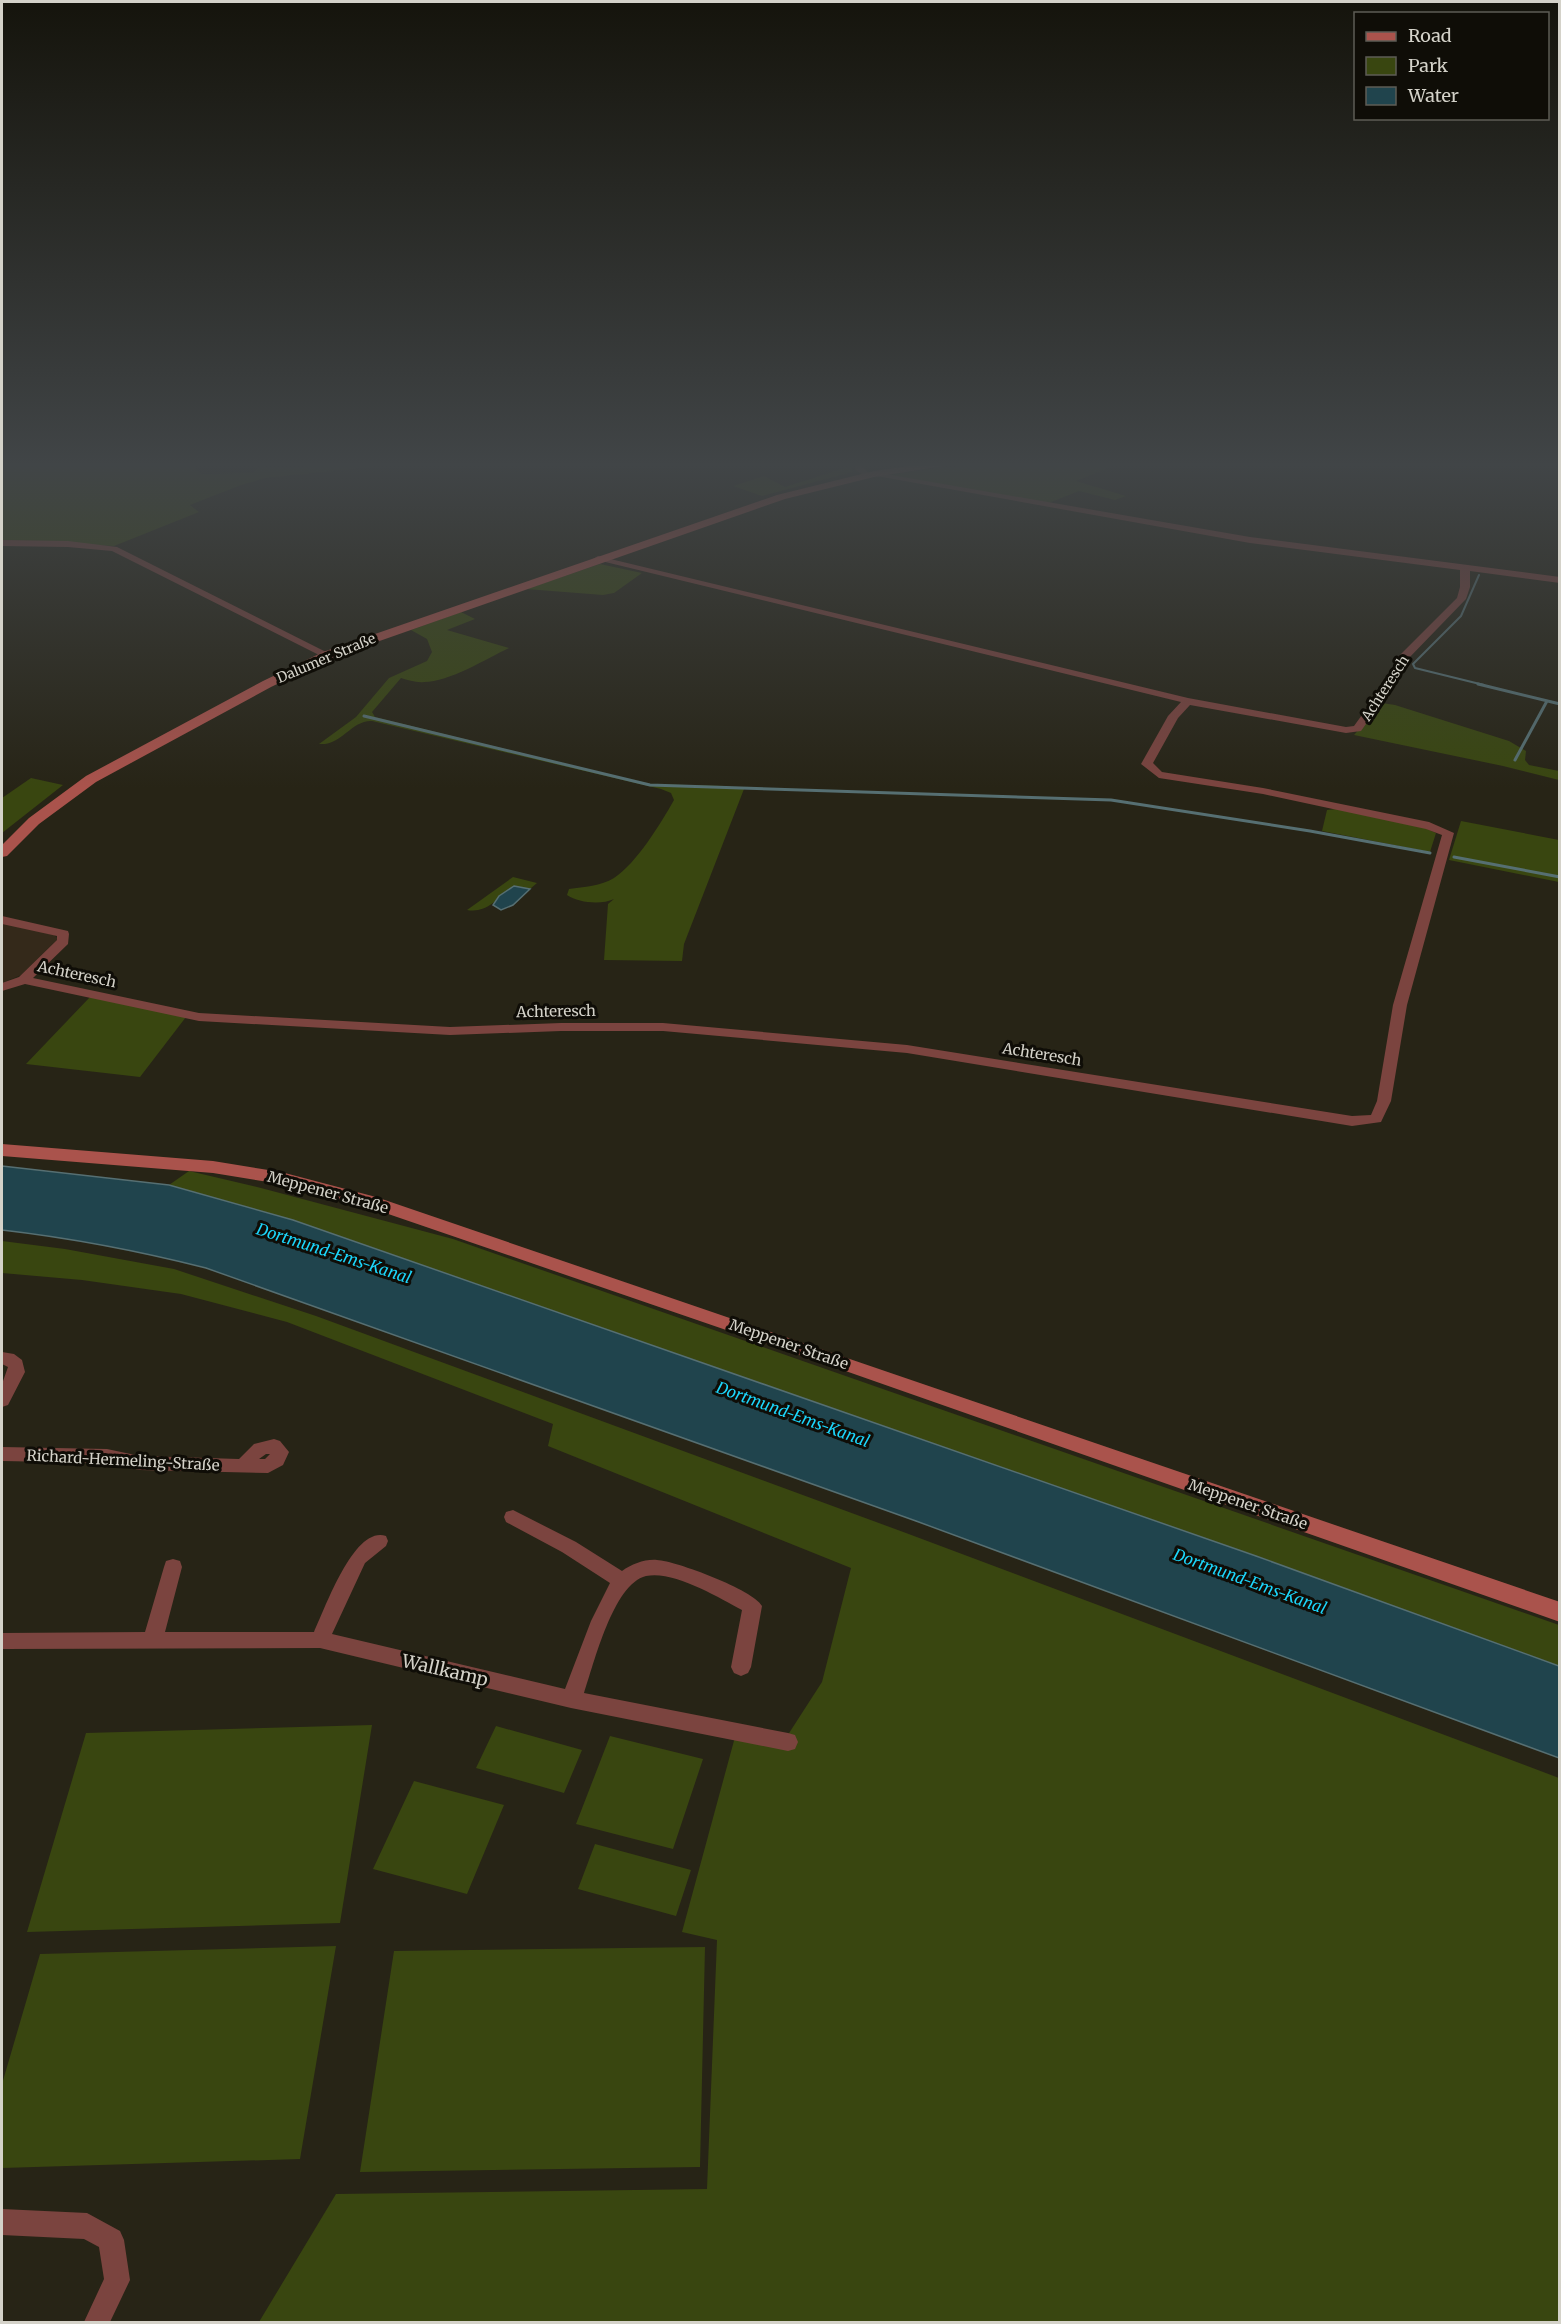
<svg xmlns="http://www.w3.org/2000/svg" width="1561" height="2324" font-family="Merriweather,serif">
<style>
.commercial{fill:#34291a}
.green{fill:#394610}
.water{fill:#20444d;stroke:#566f72;stroke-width:1.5}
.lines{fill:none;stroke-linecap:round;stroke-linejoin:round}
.stream-far1{stroke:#566f72;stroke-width:2}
.stream{stroke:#566f72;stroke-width:3}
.street{fill:#7b443f;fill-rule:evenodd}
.secondary{fill:#aa534c;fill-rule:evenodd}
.labels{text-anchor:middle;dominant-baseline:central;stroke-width:6;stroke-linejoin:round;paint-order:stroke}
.far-street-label{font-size:14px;fill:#d4d2c9;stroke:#0f0d07}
.street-label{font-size:15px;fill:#d4d2c9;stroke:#0f0d07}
.water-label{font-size:16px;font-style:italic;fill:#1cd6fb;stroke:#0f0d07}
.near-street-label{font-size:18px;fill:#d4d2c9;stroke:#0f0d07}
</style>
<rect width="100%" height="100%" fill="#272416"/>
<path class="commercial" d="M2,923L54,935L58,939L21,975L2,983Z"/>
<path class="green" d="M2,462H188L202,474L252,473L267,462H275L264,467L299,468L323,462H391L381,466L265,478L241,485L190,505L199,512L114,546L2,542Z
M1005,462H1123L1076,481L1126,496L1115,500L1079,491L1046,504L889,475L936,468Z
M851,466L852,472L762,496L733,486L764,476L785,487Z
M600,564L642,573L614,593L603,595L526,589Z
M461,612L475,619L447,630L509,648C486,659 449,682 424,682C417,683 408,680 401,678L372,712L375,717L648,784L726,786L744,789L684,944L682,961L604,960L608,904L614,899C601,905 579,903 567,895L569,889C584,887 601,886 614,878C636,864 661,823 674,800L671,793L661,789L372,721C351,720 342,746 319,744L356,717L389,678L427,661L432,652L427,639L411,630Z
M1382,703L1395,705L1509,741L1526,751L1525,760L1529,765L1559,771V780L1503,766L1354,735Z
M31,778L63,785L2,833V798Z
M1336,809L1425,828L1436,833L1430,852L1322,831L1327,810Z
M1461,821L1559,840V882L1449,860Z
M513,877L537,883L530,889L514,886C499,897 487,914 467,910Z
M90,997L186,1017L140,1077L26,1064Z
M189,1171L261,1188L453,1239L1559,1625V1666L1256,1556L293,1220L169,1185Z
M2,1241L65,1249L174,1269L316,1316L906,1533L1559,1778V2322H259L336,2194L707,2189L717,1940L682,1932L735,1737L782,1744L822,1682L851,1568L548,1446L553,1424L287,1322L181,1294L82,1280L2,1273Z
M372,1725L340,1923L27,1932L86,1733Z
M496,1726L582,1750L564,1793L476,1768Z
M610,1736L703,1759L673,1849L576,1824Z
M414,1781L504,1805L467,1894L373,1869Z
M595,1844L691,1870L676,1916L578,1889Z
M336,1946L300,2159L2,2168V2084L40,1954Z
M705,1947L700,2167L360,2172L394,1951Z"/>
<path class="water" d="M514,886L530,889L513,905L501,910L493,905L499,896Z
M2,1166L169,1185L293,1220L1256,1556L1559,1666V1758L916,1521L206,1268C139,1251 71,1238 2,1230Z"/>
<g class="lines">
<path class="stream-far1" d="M1479,575L1461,616L1413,664L1415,668L1484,685"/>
<path class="stream" d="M1478,684L1560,704
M364,716L650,785L1111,800L1310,831L1430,853
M1515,760L1547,701
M1454,857L1560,877"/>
<path class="street" d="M855,465H861L870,474L874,472L1250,537L1560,577V583L1470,571V587L1466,599L1407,660L1400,676L1361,731L1346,733L1190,705L1178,718L1153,763L1162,772L1263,788L1429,822L1454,833L1407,1005L1391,1101L1381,1122L1352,1126L907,1053L663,1031H561L450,1035L199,1021L25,984L2,991V983L19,977L57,940V936L2,924V916L68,931L69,934L68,944L33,978L199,1013L450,1027L561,1023H663L907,1045L1352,1116L1371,1115L1377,1101L1393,1005L1442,835L1426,829L1263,794L1159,778L1141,764L1168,716L1181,702L593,559L598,556L1188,698L1346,727L1354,726L1390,676L1398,657L1457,598L1460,587V570L1250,543L871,475L867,478L855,469Z
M2,540L68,541L117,547L332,655L323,657L112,551L68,547L2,546Z
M2,1352L14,1354L22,1360L25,1372L8,1405L2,1407V1384L8,1367L2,1364Z
M274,1439L280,1441L289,1452L283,1465L268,1473L140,1470L107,1463L2,1461V1447L107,1449L140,1456L239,1459L254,1444ZM266,1454H270L265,1459H259Z
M513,1510L576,1542L622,1571C632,1564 645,1559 657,1560C676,1561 754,1590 762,1606L751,1667L748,1673L741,1676L734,1673L731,1667L742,1610C718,1597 673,1570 646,1576C613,1584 594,1664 584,1693L788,1733L795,1735L798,1742L795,1749L788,1751L571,1708L320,1648L2,1649V1633L145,1632L164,1567L166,1561L173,1559L180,1561L182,1567L165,1632H314C325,1609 354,1525 386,1536L388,1541L386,1546L365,1563L332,1634L565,1689L591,1621L610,1583L562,1552L506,1522L504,1517L506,1512Z
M2,2209L87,2213L120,2231L124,2240L130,2280L110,2322H84L104,2279L99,2247L84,2239L2,2235Z"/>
<path class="secondary" d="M938,462H969L874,477L785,499L331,658L271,687L96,782L39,824L7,856L2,857V845L29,818L86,776L263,681L323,652L777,495L874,471Z
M2,1144L213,1161L281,1172L376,1197L1560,1602V1622L837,1368L362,1205L281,1184L213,1173L2,1156Z"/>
</g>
<linearGradient id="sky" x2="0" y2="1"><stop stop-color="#15140c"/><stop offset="0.59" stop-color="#414547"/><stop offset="1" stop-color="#414547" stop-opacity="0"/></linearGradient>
<rect width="1561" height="788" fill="url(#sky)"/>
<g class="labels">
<g class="far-street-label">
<text transform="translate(326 658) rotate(-23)">Dalumer Straße</text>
<text transform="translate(1385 688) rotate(-57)">Achteresch</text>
</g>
<g class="street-label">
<text transform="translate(77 974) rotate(12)">Achteresch</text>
<text transform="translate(556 1011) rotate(-1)">Achteresch</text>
<text transform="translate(1042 1054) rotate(9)">Achteresch</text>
<text transform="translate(328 1192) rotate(15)">Meppener Straße</text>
<text transform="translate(789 1344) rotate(19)">Meppener Straße</text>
<text transform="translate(123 1460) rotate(3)">Richard-Hermeling-Straße</text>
<text transform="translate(1248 1504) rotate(19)">Meppener Straße</text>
</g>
<g class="water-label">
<text transform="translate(334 1253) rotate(18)">Dortmund-Ems-Kanal</text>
<text transform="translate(793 1414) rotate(20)">Dortmund-Ems-Kanal</text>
<text transform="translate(1250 1581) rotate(20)">Dortmund-Ems-Kanal</text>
</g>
<g class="near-street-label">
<text transform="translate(445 1670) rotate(13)">Wallkamp</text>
</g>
</g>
<rect width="1561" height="2324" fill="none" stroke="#d4d2c9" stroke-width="6"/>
<rect x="1354" y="12" width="195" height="108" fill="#0f0d07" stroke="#5e5c55" stroke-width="1.5"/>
<rect x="1366" y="32" width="30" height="9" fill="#aa534c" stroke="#5e5c55" stroke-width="1.5"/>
<text x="1408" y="42" font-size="18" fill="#d4d2c9">Road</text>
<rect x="1366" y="57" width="30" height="18" fill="#394610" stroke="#5e5c55" stroke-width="1.5"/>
<text x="1408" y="72" font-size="18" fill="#d4d2c9">Park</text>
<rect x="1366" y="87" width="30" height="18" fill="#20444d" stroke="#5e5c55" stroke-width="1.5"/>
<text x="1408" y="102" font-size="18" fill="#d4d2c9">Water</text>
</svg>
